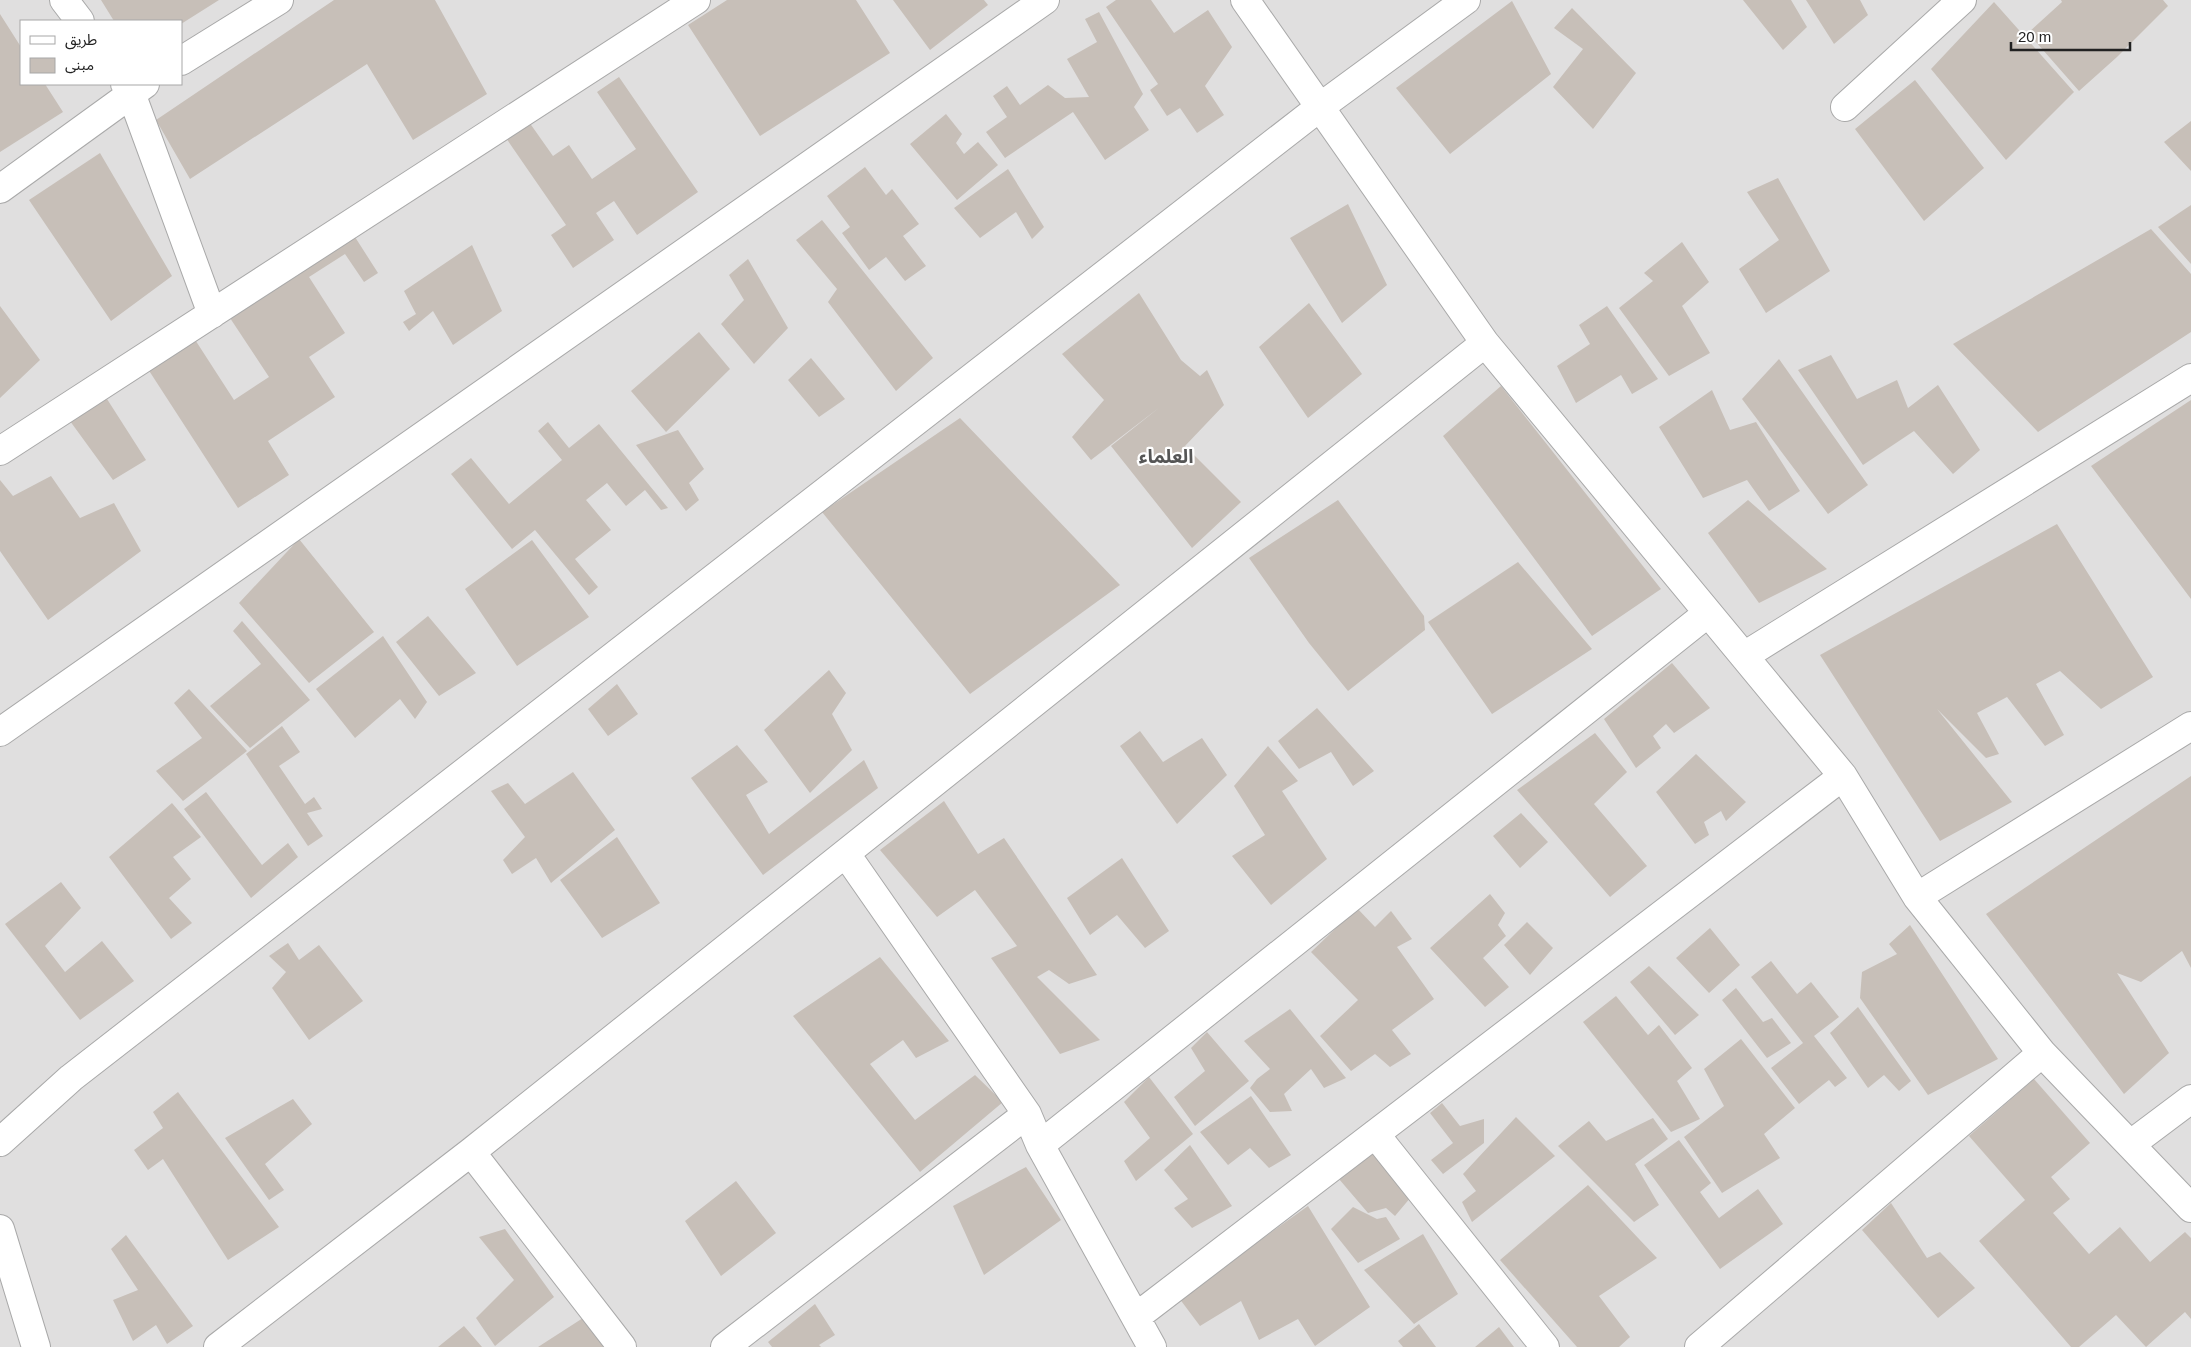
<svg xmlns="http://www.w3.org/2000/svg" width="2191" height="1347" font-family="Helvetica,'Noto Sans Arabic',sans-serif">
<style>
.residential{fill:#e0dfdf;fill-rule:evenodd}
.building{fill:#c7bfb8}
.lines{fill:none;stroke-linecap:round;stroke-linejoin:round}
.minor-casing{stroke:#a9a9a9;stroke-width:30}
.minor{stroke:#fff;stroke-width:28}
.labels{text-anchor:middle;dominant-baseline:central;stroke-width:4.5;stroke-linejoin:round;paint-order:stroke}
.district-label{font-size:19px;font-weight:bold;fill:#555;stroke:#fff}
</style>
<rect width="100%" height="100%" fill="#f2efe9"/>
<path class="residential" d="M0,0H2191V1347H0ZM21,21H181V84H21Z"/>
<path class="building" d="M101,0H219L181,24V21H114Z
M334,0H435L487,94L413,140L367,64L190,179L156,120Z
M727,0H856L890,53L760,136L688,25Z
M893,0H984L988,5L930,50Z
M1116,0H1151L1174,33L1208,10L1232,47L1205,86L1224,115L1197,133L1180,108L1167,116L1150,90L1158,84L1106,7Z
M1743,0H1791L1807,27L1783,50Z
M1806,0H1860L1868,15L1834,44Z
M2061,0H2163L2168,6L2117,57L2079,91L2028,33L2062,2Z
M1512,1L1551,74L1450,154L1396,88Z
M1994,2L2074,92L2006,160L1931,69Z
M1572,8L1636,73L1593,129L1553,87L1583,49L1554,28Z
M1099,12L1143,94L1134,107L1149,130L1105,160L1073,112L1005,158L986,132L1007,117L993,96L1007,86L1020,105L1048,85L1065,98L1089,97L1067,59L1097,42L1085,19Z
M0,14L21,47V84H45L63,112L0,152Z
M619,77L698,192L637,235L614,201L596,213L614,240L573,268L551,235L566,225L506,138L529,122L553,156L569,145L592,179L636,149L597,92Z
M1915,80L1984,168L1924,221L1855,129Z
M946,114L962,134L956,143L964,154L978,142L998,165L957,200L910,144Z
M2191,121V171L2164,142Z
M100,153L172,276L111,321L29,200Z
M865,167L886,195L892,189L919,224L903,236L926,266L905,281L886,257L869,270L842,233L850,227L827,196Z
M1008,169L1044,227L1032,239L1016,212L980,238L954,208Z
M1778,178L1830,271L1766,313L1739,269L1779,240L1747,192Z
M1348,204L1387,285L1342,323L1290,238Z
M2191,205V264L2158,227Z
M822,220L933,358L896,391L828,302L837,289L796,240Z
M2151,229L2191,274V332L2038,432L1953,344Z
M355,237L378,273L364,282L345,254L309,277L345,333L309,357L335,397L268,441L289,475L238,508L146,366L192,335L234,400L269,377L230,318Z
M1682,242L1709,282L1682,306L1710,353L1669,376L1619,308L1653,281L1644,273Z
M472,245L502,311L453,345L433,311L409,331L403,322L416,314L404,291Z
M748,259L788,328L754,364L721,324L744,300L729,275Z
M1139,293L1181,360L1200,376L1207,370L1224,405L1185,446L1241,502L1192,548L1111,446L1160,407L1091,460L1072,437L1104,400L1062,354Z
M1309,303L1362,374L1308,418L1259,347Z
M0,306L40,360L0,398Z
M1607,306L1658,379L1632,394L1621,375L1576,403L1557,366L1590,344L1579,325Z
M699,332L730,369L666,432L631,391Z
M1831,355L1857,399L1897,380L1908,408L1938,385L1980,450L1953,474L1914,431L1863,465L1798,370Z
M811,358L845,399L819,417L788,380Z
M1779,359L1868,485L1828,514L1742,399Z
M1501,386L1661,589L1592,636L1443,436Z
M1712,390L1730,430L1756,422L1800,491L1769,511L1747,480L1703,498L1659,427Z
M107,399L146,460L113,480L70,421Z
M2191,400V599L2091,466Z
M960,418L1120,585L970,694L822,512Z
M548,422L569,448L599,424L668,508L661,510L645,490L626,506L607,483L586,500L611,530L575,559L598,587L589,595L535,530L512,549L451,474L471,458L509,504L562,460L538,431Z
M678,430L704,469L689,483L699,500L686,511L636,445Z
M51,476L80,518L114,503L141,551L48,620L0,551V480L13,496Z
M1338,500L1424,616L1425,630L1348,691L1309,643L1249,558Z
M1748,500L1827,569L1759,603L1708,533Z
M2057,524L2153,677L2101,709L2060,671L2036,684L2064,735L2045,746L2007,697L1977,713L1999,754L1986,758L1937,709L2012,802L1940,841L1820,655Z
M299,539L374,632L309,683L239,603Z
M532,540L589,617L517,666L465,589Z
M1518,562L1592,649L1492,714L1428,622Z
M428,616L476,673L439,696L396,642Z
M242,621L310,700L250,748L210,706L261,664L233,631Z
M383,636L427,702L415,719L400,699L355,738L316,689Z
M1672,663L1710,708L1674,733L1666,724L1653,736L1661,748L1636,768L1604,719Z
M829,670L846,693L832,714L852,750L810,793L764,730Z
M617,684L638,714L608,736L588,709Z
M189,689L247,751L183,801L156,771L202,738L174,703Z
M1317,708L1374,771L1353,786L1331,752L1299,769L1278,741Z
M282,726L300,752L279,766L305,804L314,797L322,809L307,813L323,836L308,846L246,754Z
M1140,731L1163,762L1202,738L1227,775L1177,824L1120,746Z
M1595,733L1627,772L1594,804L1647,866L1610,897L1517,790Z
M737,745L768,782L746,795L769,834L864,760L878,788L763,875L691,778Z
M1268,746L1298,781L1282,791L1327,859L1271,905L1232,856L1265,835L1234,786Z
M1696,754L1746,802L1726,821L1721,811L1704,822L1709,835L1695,844L1656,792Z
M573,772L615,830L551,883L536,858L512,874L503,860L525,837L491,791L508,783L525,804Z
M2191,776V968L2182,951L2141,982L2117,973L2169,1053L2124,1094L1986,914Z
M206,792L262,865L288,843L298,857L251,898L184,809Z
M944,801L978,854L1004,838L1097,975L1069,984L1049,970L1037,977L1100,1040L1060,1054L991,958L1017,946L975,890L937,917L880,850Z
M172,803L201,837L173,857L191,879L169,898L192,923L171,939L109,857Z
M1521,813L1548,842L1520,868L1493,836Z
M617,837L660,903L602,938L560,880Z
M1122,858L1169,931L1145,948L1117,915L1090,935L1067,898Z
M61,882L81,908L45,946L65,972L102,941L134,981L80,1020L5,924Z
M1490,894L1505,913L1498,925L1506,936L1483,958L1509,987L1485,1007L1430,948Z
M1357,908L1375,927L1391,911L1412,939L1397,947L1434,999L1392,1030L1411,1054L1390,1067L1375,1054L1351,1071L1320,1036L1358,1000L1311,952Z
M1527,922L1553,948L1530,975L1504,945Z
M1910,925L1998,1059L1928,1095L1860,998L1862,972L1897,954L1889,944Z
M1710,928L1740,965L1709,993L1676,958Z
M288,943L299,960L319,945L363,1001L309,1040L272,988L286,972L269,956Z
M880,957L949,1041L916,1058L903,1040L870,1064L915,1120L975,1075L1003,1102L920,1172L793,1016Z
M1771,961L1797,994L1811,982L1839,1017L1814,1036L1847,1078L1835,1087L1829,1080L1799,1104L1771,1068L1803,1043L1751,977Z
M1649,966L1699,1015L1675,1035L1630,982Z
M1736,988L1763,1022L1772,1018L1791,1043L1767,1058L1722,1000Z
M1616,996L1648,1035L1659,1025L1692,1068L1677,1081L1700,1119L1671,1132L1583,1022Z
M1858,1007L1911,1081L1899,1091L1884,1075L1868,1088L1830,1033Z
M1290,1009L1346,1078L1324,1088L1311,1069L1284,1094L1292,1111L1270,1112L1250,1088L1257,1079L1270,1069L1244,1041Z
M1207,1032L1249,1081L1195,1126L1174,1097L1205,1071L1191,1048Z
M1741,1039L1795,1108L1764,1134L1780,1158L1722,1193L1684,1137L1724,1106L1704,1069Z
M1149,1077L1193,1134L1136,1181L1124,1161L1150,1138L1124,1102Z
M2034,1079L2090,1143L2051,1177L2070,1199L2053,1213L2089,1254L2120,1227L2150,1262L2185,1232L2191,1238V1319L2185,1312L2146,1347L2116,1315L2079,1347H2071L1979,1241L2025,1200L1969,1136Z
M178,1092L279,1227L228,1260L163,1159L148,1170L134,1150L163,1128L153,1112Z
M1251,1096L1291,1155L1269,1168L1250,1148L1228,1165L1200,1132Z
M293,1099L312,1124L265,1164L284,1190L269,1200L225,1138Z
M1442,1103L1460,1126L1484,1119V1143L1443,1174L1431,1160L1453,1143L1430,1113Z
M1516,1117L1555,1156L1472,1222L1462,1202L1476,1191L1463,1174Z
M1653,1118L1668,1139L1635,1164L1659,1205L1634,1222L1558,1146L1589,1121L1606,1141Z
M1679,1140L1711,1183L1700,1192L1719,1218L1758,1189L1783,1224L1720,1269L1644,1165Z
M1190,1145L1232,1206L1192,1228L1174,1208L1188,1199L1164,1170Z
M1373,1148L1411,1197L1395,1216L1386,1208L1368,1213L1339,1179Z
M1026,1167L1061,1220L984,1275L953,1206Z
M736,1181L776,1233L721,1276L685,1221Z
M1588,1185L1657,1258L1599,1296L1630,1337L1619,1347H1577L1500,1260Z
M1891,1203L1927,1258L1940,1252L1975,1288L1938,1318L1862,1230Z
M1308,1206L1370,1307L1315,1346L1298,1319L1259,1340L1241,1301L1200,1326L1179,1298Z
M1353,1207L1377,1219L1386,1217L1400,1239L1358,1263L1331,1229Z
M505,1229L554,1297L495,1346L476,1318L514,1280L479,1237Z
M1423,1234L1458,1294L1414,1324L1364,1270Z
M126,1235L193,1326L167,1344L156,1325L133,1341L113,1300L138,1290L111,1249Z
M815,1304L835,1335L819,1345L821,1347H772L768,1342Z
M583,1318L605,1347H538Z
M1419,1324L1436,1347H1403L1398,1341Z
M464,1326L482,1347H438Z
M1499,1327L1514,1347H1475Z"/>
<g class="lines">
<defs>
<path id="minor" d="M64,0L80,21
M1245,0L1485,343L1843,776L1917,897L2042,1053L2191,1208
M181,61L279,0
M125,84L131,93L212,314
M1845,107L1962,0
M0,189L145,84
M0,451L696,0
M1744,656L2191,378
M0,732L1045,0
M846,854L1027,1114L1040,1145L1152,1347
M1917,897L2191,726
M1375,1134L1545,1347
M0,1142L71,1078L1320,107L1466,0
M2131,1144L2191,1099
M1040,1145L1708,613
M471,1152L622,1347
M0,1229L36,1347
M1136,1317L1843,776
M218,1347L471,1152L1485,343
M725,1347L1027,1114
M1699,1347L2042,1053"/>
</defs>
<use href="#minor" class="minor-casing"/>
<use href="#minor" class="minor"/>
</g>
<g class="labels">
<g class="district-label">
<text x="1166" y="456">العلماء</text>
</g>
</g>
<rect x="20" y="20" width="162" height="65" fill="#ffffff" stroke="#a7a7a7"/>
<rect x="30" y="36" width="25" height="8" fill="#ffffff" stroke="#a7a7a7"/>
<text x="65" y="45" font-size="15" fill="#222222">طريق</text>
<rect x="30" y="58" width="25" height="15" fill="#c7bfb8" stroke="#a7a7a7"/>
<text x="65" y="70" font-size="15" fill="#222222">مبنى</text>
<path d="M2011 42v8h119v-8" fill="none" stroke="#222222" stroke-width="2.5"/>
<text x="2018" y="42" font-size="15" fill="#222222" stroke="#ffffff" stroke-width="4" paint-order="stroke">20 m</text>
</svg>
